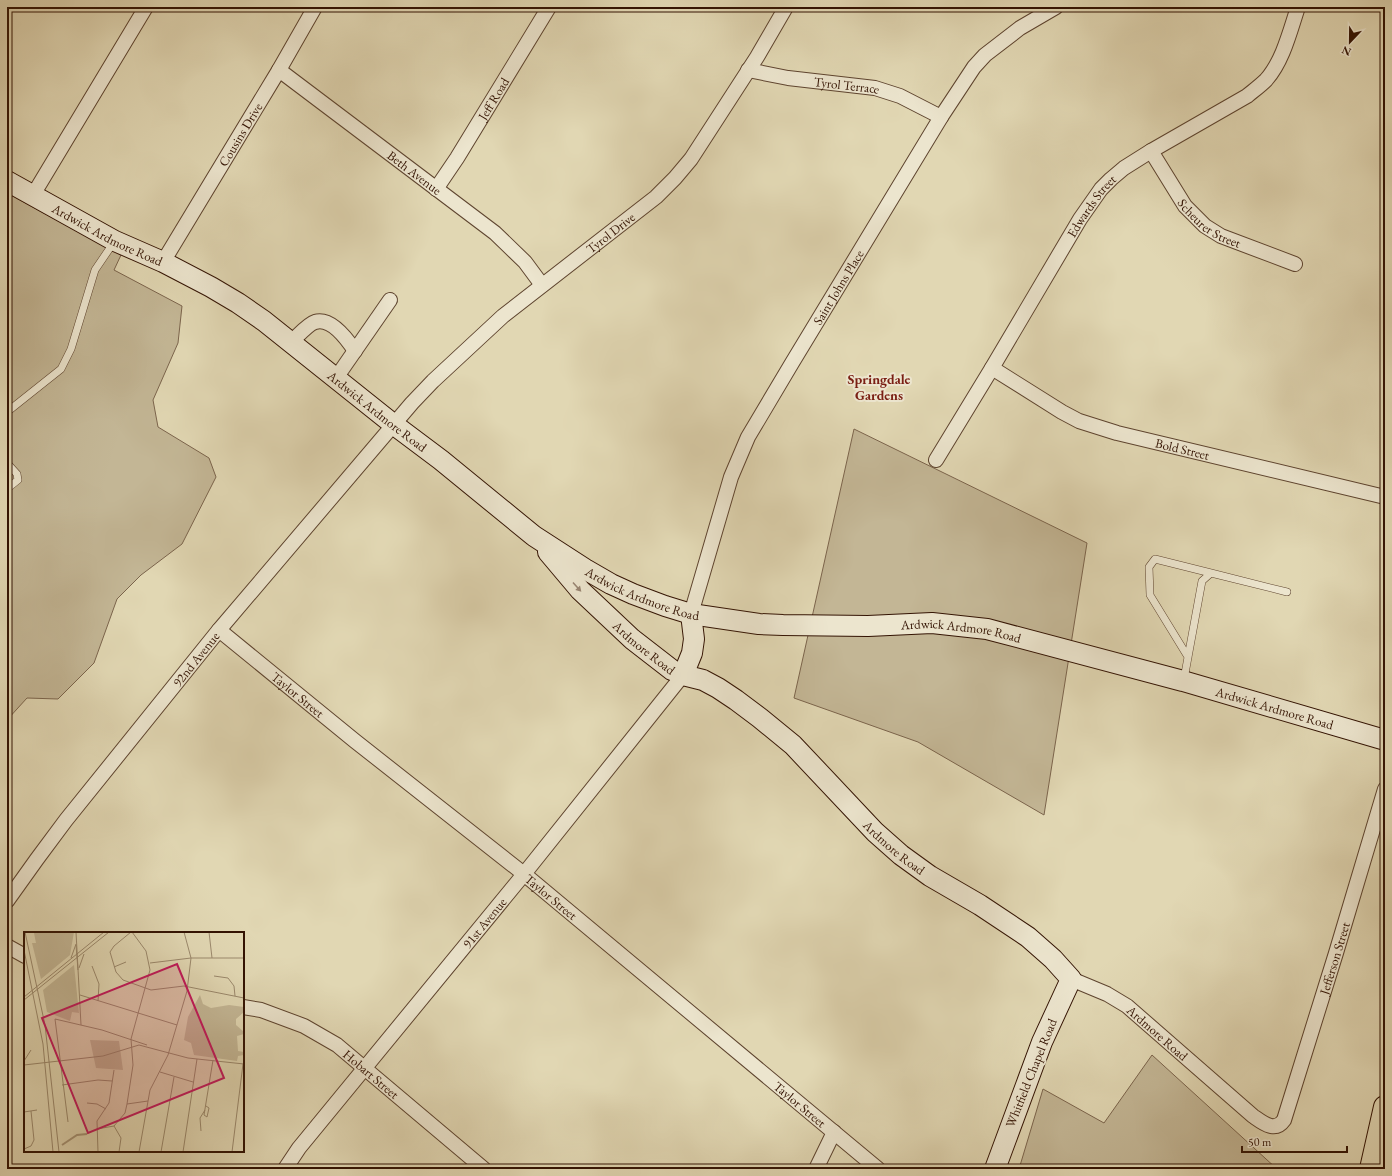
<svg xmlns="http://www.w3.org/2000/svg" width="1392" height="1176" font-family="'EB Garamond',serif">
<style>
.green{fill:#c3b695;stroke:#7b644c}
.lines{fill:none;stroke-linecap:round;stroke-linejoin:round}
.lane-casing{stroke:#5e442f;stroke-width:8}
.street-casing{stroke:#5e442f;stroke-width:16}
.secondary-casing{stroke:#331303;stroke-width:22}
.highway-casing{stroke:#331303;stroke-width:24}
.lane{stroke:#ece5ce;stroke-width:7}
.street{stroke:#ece5ce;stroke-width:14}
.secondary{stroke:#ece5ce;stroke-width:20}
.highway{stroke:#e1d7b3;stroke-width:22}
.oneway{fill:#998673}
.labels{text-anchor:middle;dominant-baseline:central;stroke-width:4;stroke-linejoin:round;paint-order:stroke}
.street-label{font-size:13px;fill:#331303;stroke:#ece5ce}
.neighbourhood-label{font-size:14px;font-weight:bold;fill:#7a1f14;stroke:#ece5ce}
.inset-river{fill:none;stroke:#a69477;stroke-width:2}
.inset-road{fill:none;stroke:#9b896d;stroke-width:1}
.view{fill:#c2185b;fill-opacity:0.15;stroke:#c2185b;stroke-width:2}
.inset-edge{fill:none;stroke:#331303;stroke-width:2}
</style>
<rect width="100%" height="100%" fill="#e1d7b3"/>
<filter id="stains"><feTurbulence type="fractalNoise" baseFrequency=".005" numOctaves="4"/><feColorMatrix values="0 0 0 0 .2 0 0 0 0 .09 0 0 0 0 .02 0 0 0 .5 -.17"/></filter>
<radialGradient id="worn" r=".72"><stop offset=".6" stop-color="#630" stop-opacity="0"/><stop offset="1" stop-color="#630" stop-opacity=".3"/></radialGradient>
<path class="green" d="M7,193L121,255L114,270L182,306L178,343L153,400L158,427L209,458L216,477L182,544L141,575L117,599L94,663L58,699L27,698L7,720Z
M854,429L1087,543L1044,815L918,742L794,698Z
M1152,1055L1277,1169H1019L1043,1089L1104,1123Z"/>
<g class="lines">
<defs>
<path id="lane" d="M7,412L61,369L71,349L95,270L114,242
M7,463L17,474L18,480L8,488H7
M1188,657L1150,595L1149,567L1155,559L1211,573
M1184,679L1202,581L1211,573L1287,592"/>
<g id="street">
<path id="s1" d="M279,70L495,233L525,262L542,285"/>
<path id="s2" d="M748,70L788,78L875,88L900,96L941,117"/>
<path id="s3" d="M1151,151L1185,206L1205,226L1221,236L1295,264"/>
<path id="s4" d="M436,189L457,158L549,7"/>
<path d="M33,195L146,7"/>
<path id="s5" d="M163,262L279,70L315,7"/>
<path d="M291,342C297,337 308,324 315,322C331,317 347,339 355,351"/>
<path id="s6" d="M992,368L1062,412L1079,421L1117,433L1385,497"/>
<path d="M336,378L390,300"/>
<path id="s7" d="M936,460L992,368L1080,219L1101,189L1111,179L1124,168L1151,151L1247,96C1253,91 1260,86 1266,80C1283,61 1290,31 1298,7"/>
<path id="s8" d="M691,614L731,477L748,437L792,363L941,117L974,67L985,55L1020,28L1056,7"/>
<path id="s9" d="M219,630L355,741L524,874L878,1169"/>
<path id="s10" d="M7,901L37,859L66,820L219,630L412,403L433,381L503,316L656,197L675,178L691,159L757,57L786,7"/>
<path d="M7,946L25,956"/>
<path id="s11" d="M1071,979L1107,994L1127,1006L1253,1116C1263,1123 1275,1133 1284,1120L1336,953L1385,789"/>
<path id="s12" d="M243,1007L261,1010L304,1026L337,1045L484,1169"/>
<path id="s13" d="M285,1169L299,1148L524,874L683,675"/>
<path d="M816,1169L834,1132"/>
</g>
<g id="secondary">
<path id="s14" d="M7,181L115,241L163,262L211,287L238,303L264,321L393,424L441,460L534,536L585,569L611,584L633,594L665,606L691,614L759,624L783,625L868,626L932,623L987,629L1183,681L1385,740"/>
<path id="s15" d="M548,552L580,590L632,639L672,670L683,675L703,680L718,688L736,700L760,718L793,745L875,832L901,855L930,876L980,905L1028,937L1053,959L1071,979L1042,1042L995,1169"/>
<path d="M683,675L692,653L694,639L691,614"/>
</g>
<path id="highway" d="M1371,1169L1385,1107"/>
</defs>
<use href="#lane" class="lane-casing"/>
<use href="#street" class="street-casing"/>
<use href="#secondary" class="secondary-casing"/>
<use href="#highway" class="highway-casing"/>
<use href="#lane" class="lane"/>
<use href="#street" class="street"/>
<use href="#secondary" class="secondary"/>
<use href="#highway" class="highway"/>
</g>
<defs><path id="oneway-solid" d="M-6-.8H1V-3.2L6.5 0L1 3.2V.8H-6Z"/></defs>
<use class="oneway" href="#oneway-solid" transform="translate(577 587) rotate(48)"/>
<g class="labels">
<g class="street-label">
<text stroke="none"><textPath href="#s2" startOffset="100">Tyrol Terrace</textPath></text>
<text stroke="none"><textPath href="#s4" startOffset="107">Jeff Road</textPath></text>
<text stroke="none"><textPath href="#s5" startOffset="149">Cousins Drive</textPath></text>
<text stroke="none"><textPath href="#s1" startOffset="170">Beth Avenue</textPath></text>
<text stroke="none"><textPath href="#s7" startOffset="298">Edwards Street</textPath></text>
<text stroke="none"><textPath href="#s3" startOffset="95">Scheurer Street</textPath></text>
<text stroke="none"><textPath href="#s10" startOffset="904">Tyrol Drive</textPath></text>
<text stroke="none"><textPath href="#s14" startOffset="114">Ardwick Ardmore Road</textPath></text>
<text stroke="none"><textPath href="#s8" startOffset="361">Saint Johns Place</textPath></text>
<text stroke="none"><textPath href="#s14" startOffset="438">Ardwick Ardmore Road</textPath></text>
<text stroke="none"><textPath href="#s6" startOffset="209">Bold Street</textPath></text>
<text stroke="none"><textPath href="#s14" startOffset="762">Ardwick Ardmore Road</textPath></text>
<text stroke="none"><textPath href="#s14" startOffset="1086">Ardwick Ardmore Road</textPath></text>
<text stroke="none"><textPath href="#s15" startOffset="136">Ardmore Road</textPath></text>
<text stroke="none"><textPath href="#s10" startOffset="307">92nd Avenue</textPath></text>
<text stroke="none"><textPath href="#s9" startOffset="102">Taylor Street</textPath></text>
<text stroke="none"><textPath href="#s14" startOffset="1410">Ardwick Ardmore Road</textPath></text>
<text stroke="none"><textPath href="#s15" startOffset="460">Ardmore Road</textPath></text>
<text stroke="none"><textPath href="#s9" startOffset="426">Taylor Street</textPath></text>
<text stroke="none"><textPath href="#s13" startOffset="317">91st Avenue</textPath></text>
<text stroke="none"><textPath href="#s11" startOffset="435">Jefferson Street</textPath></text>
<text stroke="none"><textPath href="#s11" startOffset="103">Ardmore Road</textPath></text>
<text transform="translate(1031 1073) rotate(-68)">Whitfield Chapel Road</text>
<text stroke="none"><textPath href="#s12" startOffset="147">Hobart Street</textPath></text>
<text stroke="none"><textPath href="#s9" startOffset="750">Taylor Street</textPath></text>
</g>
<g class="neighbourhood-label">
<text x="879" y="379">Springdale<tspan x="879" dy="16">Gardens</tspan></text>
</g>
</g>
<g transform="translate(24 932)">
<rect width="220" height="220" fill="#e1d7b3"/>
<path d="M50,0L46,23L17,47L8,11H12L10,1ZM50,33L55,81L48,80L46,89L23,80L19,58ZM176,63L179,72L187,76L205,73L220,75V80L212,87V93L220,100V102L213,104L214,119L220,120V123L214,124L213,129L170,123L167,111L160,108L164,85ZM66,108L95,109L99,138L72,136Z" fill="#c3b695"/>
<path class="inset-river" d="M38,213L53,203L63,202"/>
<path class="inset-road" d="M1,0L21,93L35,220M52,0L57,93M107,0L90,14L86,20L92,40L99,48L127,58L160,54L220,66M185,0L188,26M52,13L54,38M0,18L19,112L29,220M47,26L52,12M126,31L167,26H220M68,34L75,52L74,69M90,35L102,30M55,36L60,22M190,44L204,46L210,54L211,64M56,63L153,93M0,65L80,0M0,68L85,0M0,129L7,118M0,133L79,124L115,113L164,126L220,132M136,140L169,150M38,153L74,148L88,149M63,171L73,172L82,177M103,172L124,169M182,174L185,176L183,185L180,183L189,128M0,180L13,178M44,190L31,87L78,98L123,113M90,194L97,206L95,220M73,197L90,194L101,181L103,172L109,133L107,107L126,38L122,19L108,0M177,199L176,186L181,178M0,217L7,214L10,208L7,179M74,220L73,189L85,171L90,138M115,220L126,158L144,123L163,59L167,26L160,0M137,220L150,145M159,220L173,127M208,220L219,132"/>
<path class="view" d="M153,32L200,146L64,201L18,86Z"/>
<rect width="220" height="220" class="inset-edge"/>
</g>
<rect width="1392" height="1176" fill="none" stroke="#e1d7b3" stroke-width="24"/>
<rect x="8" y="8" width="1376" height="1160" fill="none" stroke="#331303" stroke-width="2"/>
<rect x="12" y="12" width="1368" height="1152" fill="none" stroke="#331303"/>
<g transform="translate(1350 42) rotate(202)" stroke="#ece5ce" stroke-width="3" paint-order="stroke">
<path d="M0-3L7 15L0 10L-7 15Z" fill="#331303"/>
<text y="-6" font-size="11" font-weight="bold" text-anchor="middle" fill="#331303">N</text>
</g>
<path d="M1242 1146v6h105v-6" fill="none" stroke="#331303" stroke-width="2"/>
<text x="1248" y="1146" font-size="12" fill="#331303" stroke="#ece5ce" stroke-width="3" paint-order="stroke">50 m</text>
<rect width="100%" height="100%" filter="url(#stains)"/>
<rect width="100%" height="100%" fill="url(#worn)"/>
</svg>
